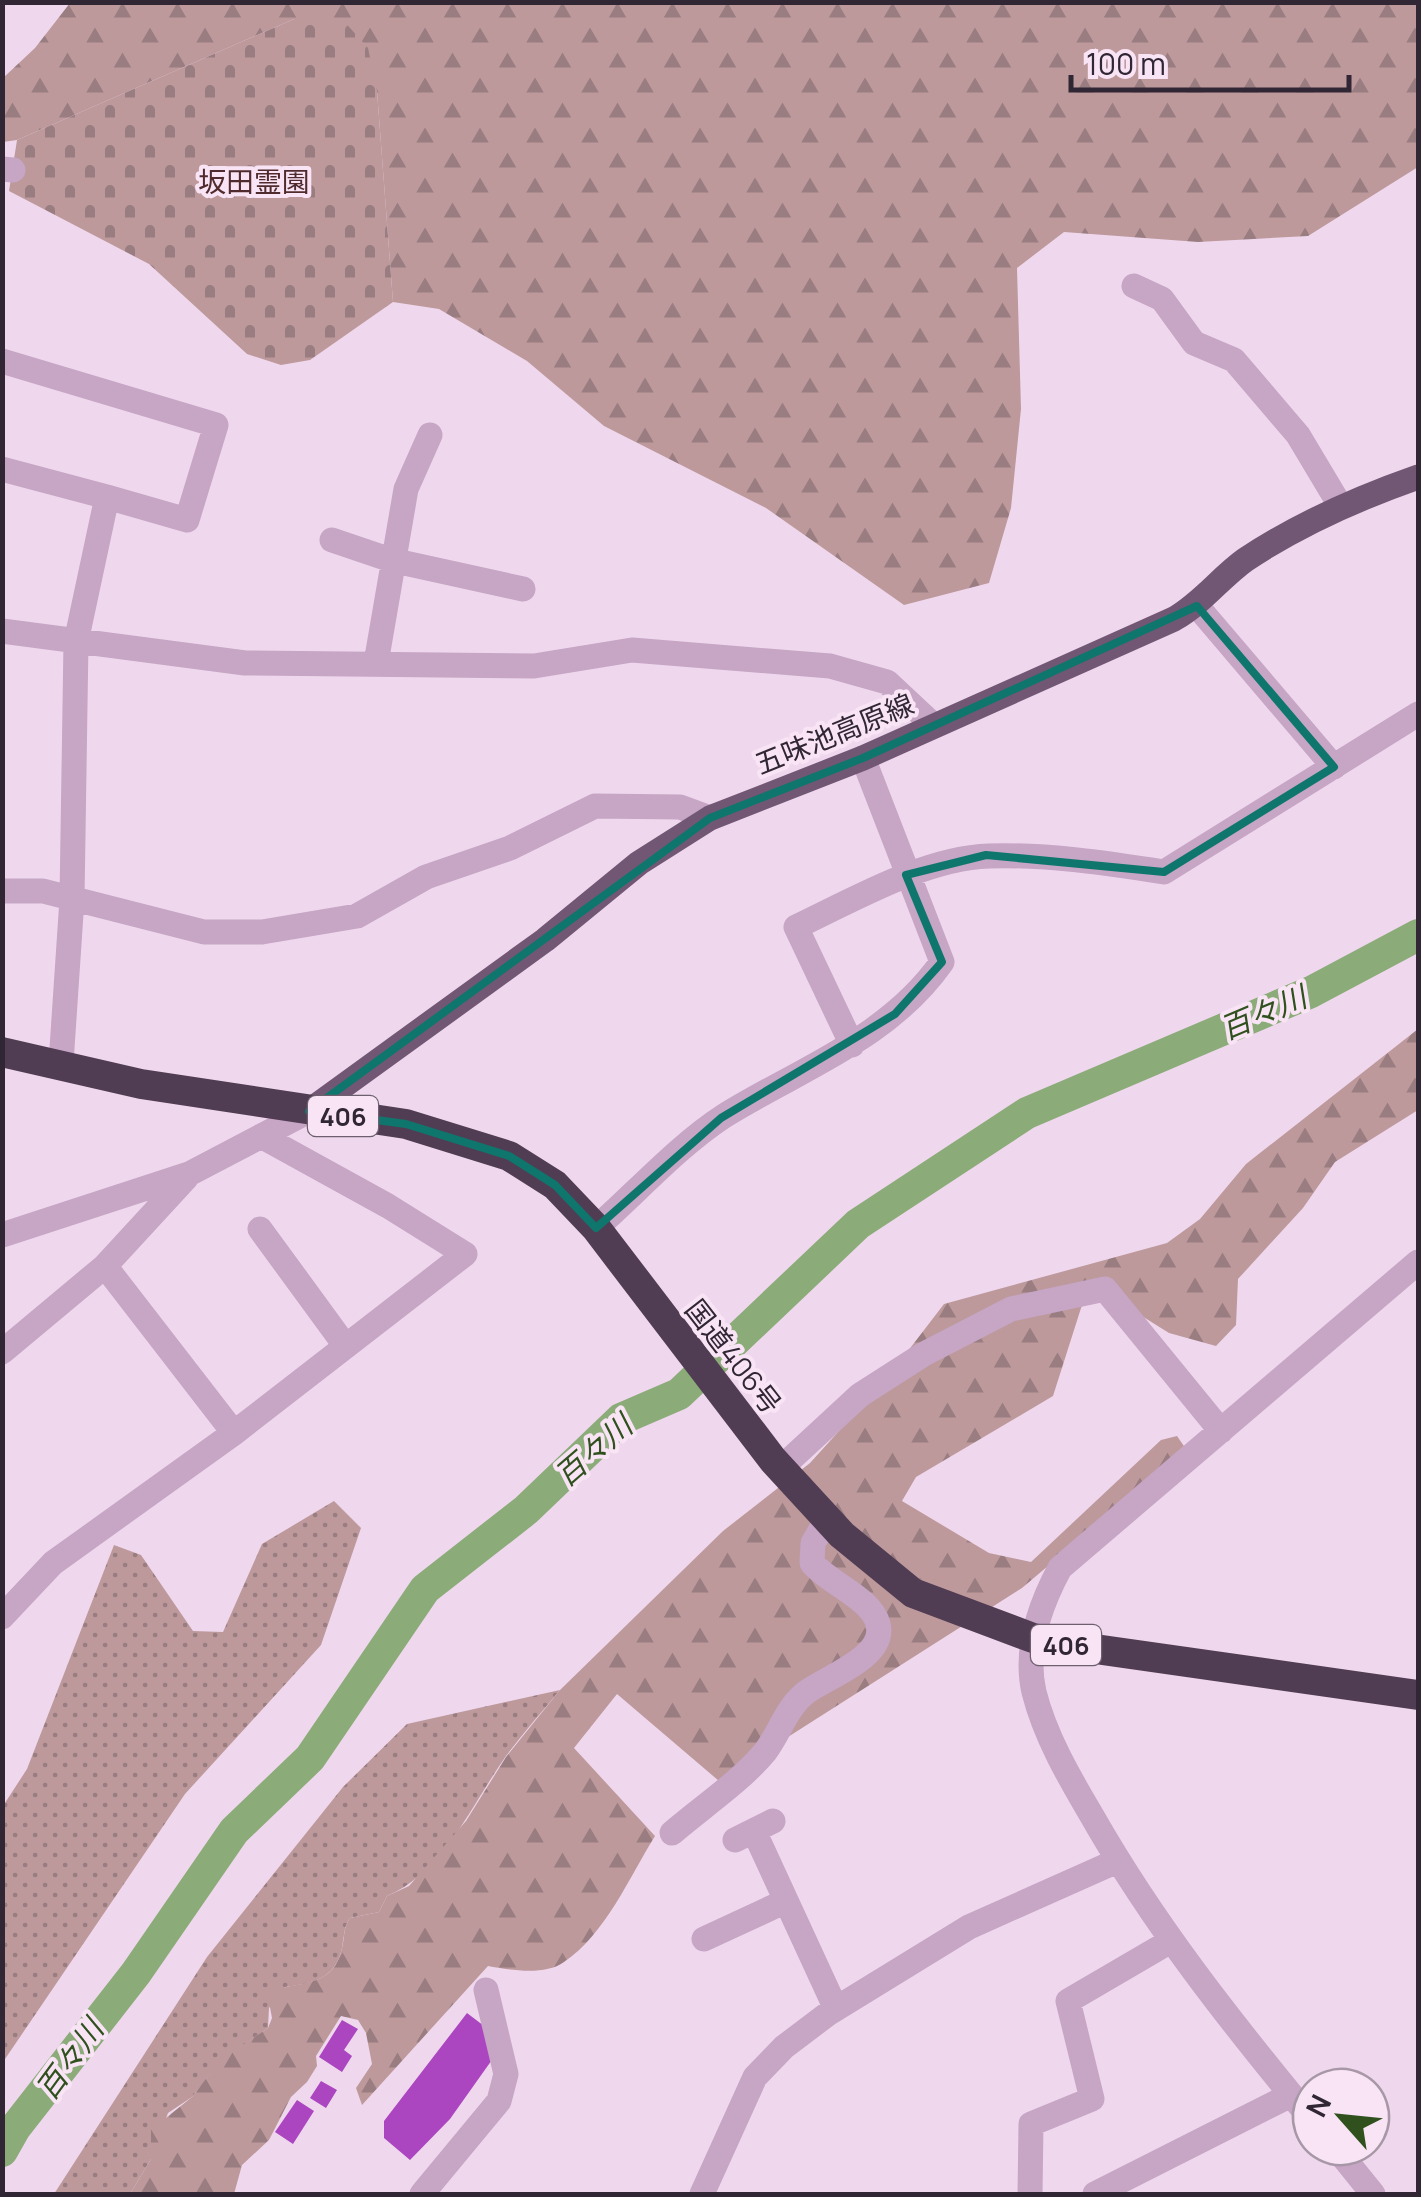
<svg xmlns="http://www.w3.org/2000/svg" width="1421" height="2197" font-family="Manrope,'Noto Sans JP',sans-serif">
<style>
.grass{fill:url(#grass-dots)}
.forest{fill:url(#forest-firs)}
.cemetery{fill:url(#cemetery-stones)}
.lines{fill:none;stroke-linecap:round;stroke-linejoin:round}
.river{stroke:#8bab79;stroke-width:32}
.building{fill:#ab46c0}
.minor{stroke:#c6a5c5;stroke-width:25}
.major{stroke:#725774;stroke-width:25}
.highway{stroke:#513d53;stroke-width:30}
.marked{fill:none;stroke:#0f766e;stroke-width:8;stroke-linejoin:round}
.labels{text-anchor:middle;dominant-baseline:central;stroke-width:8;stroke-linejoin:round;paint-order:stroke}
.shield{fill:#f8e4f5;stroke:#6d5f6d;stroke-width:2.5}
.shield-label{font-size:25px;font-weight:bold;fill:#312633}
.park-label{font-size:28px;fill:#4f2b2d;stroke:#f8e4f5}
.street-label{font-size:28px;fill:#312633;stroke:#f8e4f5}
.water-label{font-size:30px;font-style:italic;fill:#30511e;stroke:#f8e4f5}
</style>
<defs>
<pattern id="grass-dots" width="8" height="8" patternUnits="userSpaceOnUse" patternTransform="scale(2.5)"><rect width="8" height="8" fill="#bd999c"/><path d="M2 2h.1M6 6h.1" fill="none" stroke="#9a7d80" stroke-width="1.8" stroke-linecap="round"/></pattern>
<pattern id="forest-firs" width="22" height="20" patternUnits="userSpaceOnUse" patternTransform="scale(2.5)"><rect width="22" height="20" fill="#bd999c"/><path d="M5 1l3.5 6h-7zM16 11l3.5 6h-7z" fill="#9a7d80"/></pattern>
<pattern id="cemetery-stones" width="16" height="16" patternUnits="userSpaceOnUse" patternTransform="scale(2.5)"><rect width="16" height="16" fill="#bd999c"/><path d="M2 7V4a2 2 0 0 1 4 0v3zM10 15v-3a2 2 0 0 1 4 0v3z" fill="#9a7d80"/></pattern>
</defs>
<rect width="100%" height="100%" fill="#efd8ed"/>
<path class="grass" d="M334,1501L361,1528L321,1645L185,1794L3,2062V1806L27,1769L114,1545L141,1555L193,1631L223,1632L262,1544Z
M560,1690C542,1712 523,1733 506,1756C472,1804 444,1872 387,1896L379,1912L350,1918C344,1927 345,1931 343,1941C339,1977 317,1983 285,1987L269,2008L268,2028L221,2060L192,2097L168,2113L151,2159L130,2194H54L207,1957L343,1787L407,1724Z"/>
<path class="forest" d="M70,3H1418V167L1308,236L1198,242L1064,232L1017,268L1021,409L1011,508L989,583L904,605L766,508L604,426L527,361L439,309L393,302L377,91L294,19L17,140L3,142V78L35,48Z
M1418,1029V1110L1335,1162L1303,1208L1238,1279L1236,1325L1216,1346L1169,1333L1089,1283L1053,1396L916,1477L902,1501L989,1553L1031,1562L1161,1440L1177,1436L1186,1449L1022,1588L719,1781L617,1694L574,1748L655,1836C630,1876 605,1935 564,1962C545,1976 510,1970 488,1966L362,2105L356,2088L372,2064L366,2033L358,2020L341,2016L316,2056L317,2066L307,2082L291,2097L269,2140L242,2165L234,2194H130L151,2159V2130L192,2097L221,2059L268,2028L272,2018L268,1997L274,1990C305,1981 334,1986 342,1948C345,1936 343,1928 350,1918L379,1912L387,1896L409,1886L466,1821L506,1757L560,1690L723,1531L810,1463L888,1377L944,1304L1167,1243L1200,1219L1246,1164Z"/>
<path class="cemetery" d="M294,19H342L368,48L377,91L393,302L310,360L281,365L247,354L149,264L9,191L17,140Z"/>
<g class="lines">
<path class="river" d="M2,2151L15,2128L136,1973L234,1831L310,1758L425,1589L526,1510L621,1419L679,1394L858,1224L1027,1113L1311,992L1418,935"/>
</g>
<path class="building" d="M467,2013L488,2029L494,2057L450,2119L410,2160L384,2138V2121Z
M342,2020L358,2029L344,2050L352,2056L342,2072L319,2057Z
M321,2081L337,2090L326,2108L310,2098Z
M297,2100L314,2111L293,2144L275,2132Z"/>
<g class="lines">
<path class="minor" d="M2,169L13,170
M1134,286L1162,299L1194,343L1234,360L1298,435L1341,507
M2,361L216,425L187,520L107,497L76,642L72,899L61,1063
M2,469L107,497
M332,540L391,560L523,589
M1197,606L1334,767
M2,631L245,663L534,666L632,650L830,666L887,682L933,725
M376,663L406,489L430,435
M2,891H43L204,932H262L357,916L426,877L510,848L595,806L680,807L710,818
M852,1045L796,927C853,900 925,858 989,856C1046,854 1107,863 1164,872L1418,714
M596,1228C637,1192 678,1146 724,1116C801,1068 888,1039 942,962L863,758
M260,1229L344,1344
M2,1235L189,1174L309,1111
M105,1266L234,1433
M2,1352L105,1266L186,1178
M781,1468L860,1395L924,1354L1011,1309L1105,1289L1221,1431
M2,1617L53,1563L234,1433L465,1254L388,1206L261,1136
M754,1831L836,2009
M672,1833C702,1807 740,1782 765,1752C779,1734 786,1709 804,1694C823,1678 887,1658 878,1624C871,1598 830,1584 812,1563L813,1543L827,1519
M735,1840L773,1821
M704,1939L786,1901
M1311,2119C1231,2022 1154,1925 1092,1816C1069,1777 1045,1736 1034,1692C1024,1649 1040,1605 1060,1568L1418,1262
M1335,2147L1373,2194
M422,2194L499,2101L506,2074L486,1990
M702,2194L755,2077L784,2047L829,2013L969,1927L1117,1861
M1030,2194L1031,2124L1092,2099L1068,2001L1169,1942
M1095,2194L1291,2095"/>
<path class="major" d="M309,1111L545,940L639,863L710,818L863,758L1174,619C1202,603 1220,578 1245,560C1299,524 1358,498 1418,477"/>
<path class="highway" d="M2,1052L141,1084L406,1124L509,1156L555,1185L596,1228L773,1460L842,1535L913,1593L1033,1638L1067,1645L1418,1695"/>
</g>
<path class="marked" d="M1197,606L1334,767L1164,872L986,855L906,875L942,962L895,1014L721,1118L596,1228L555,1185L509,1156L406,1124L309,1111L710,818L863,758Z"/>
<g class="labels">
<g class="shield">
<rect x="308" y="1096" width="70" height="40" rx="8"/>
<rect x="1031" y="1625" width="70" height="40" rx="8"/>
</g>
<g class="shield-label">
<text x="343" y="1116">406</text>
<text x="1066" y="1645">406</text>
</g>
<g class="park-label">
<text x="254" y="181">坂田霊園</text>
</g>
<g class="street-label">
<text transform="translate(834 733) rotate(-22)">五味池高原線</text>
<text transform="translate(734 1356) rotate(52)">国道406号</text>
</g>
<g class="water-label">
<text transform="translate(1263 1012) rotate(-23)">百々川</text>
<text transform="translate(593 1450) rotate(-41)">百々川</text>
<text transform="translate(69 2059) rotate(-54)">百々川</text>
</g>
</g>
<rect width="1421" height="2197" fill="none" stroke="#312633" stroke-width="10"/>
<g transform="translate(1341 2117) rotate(297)"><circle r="48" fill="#f8e4f5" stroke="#a898a7" stroke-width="2.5"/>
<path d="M0-8L18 38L0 25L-18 38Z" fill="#30511e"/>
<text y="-15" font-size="28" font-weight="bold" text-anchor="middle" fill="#312633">N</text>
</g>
<path d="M1071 75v15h278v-15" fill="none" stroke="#312633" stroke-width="5"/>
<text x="1086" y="75" font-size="30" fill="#312633" stroke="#f8e4f5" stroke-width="8" paint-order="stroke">100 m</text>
</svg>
